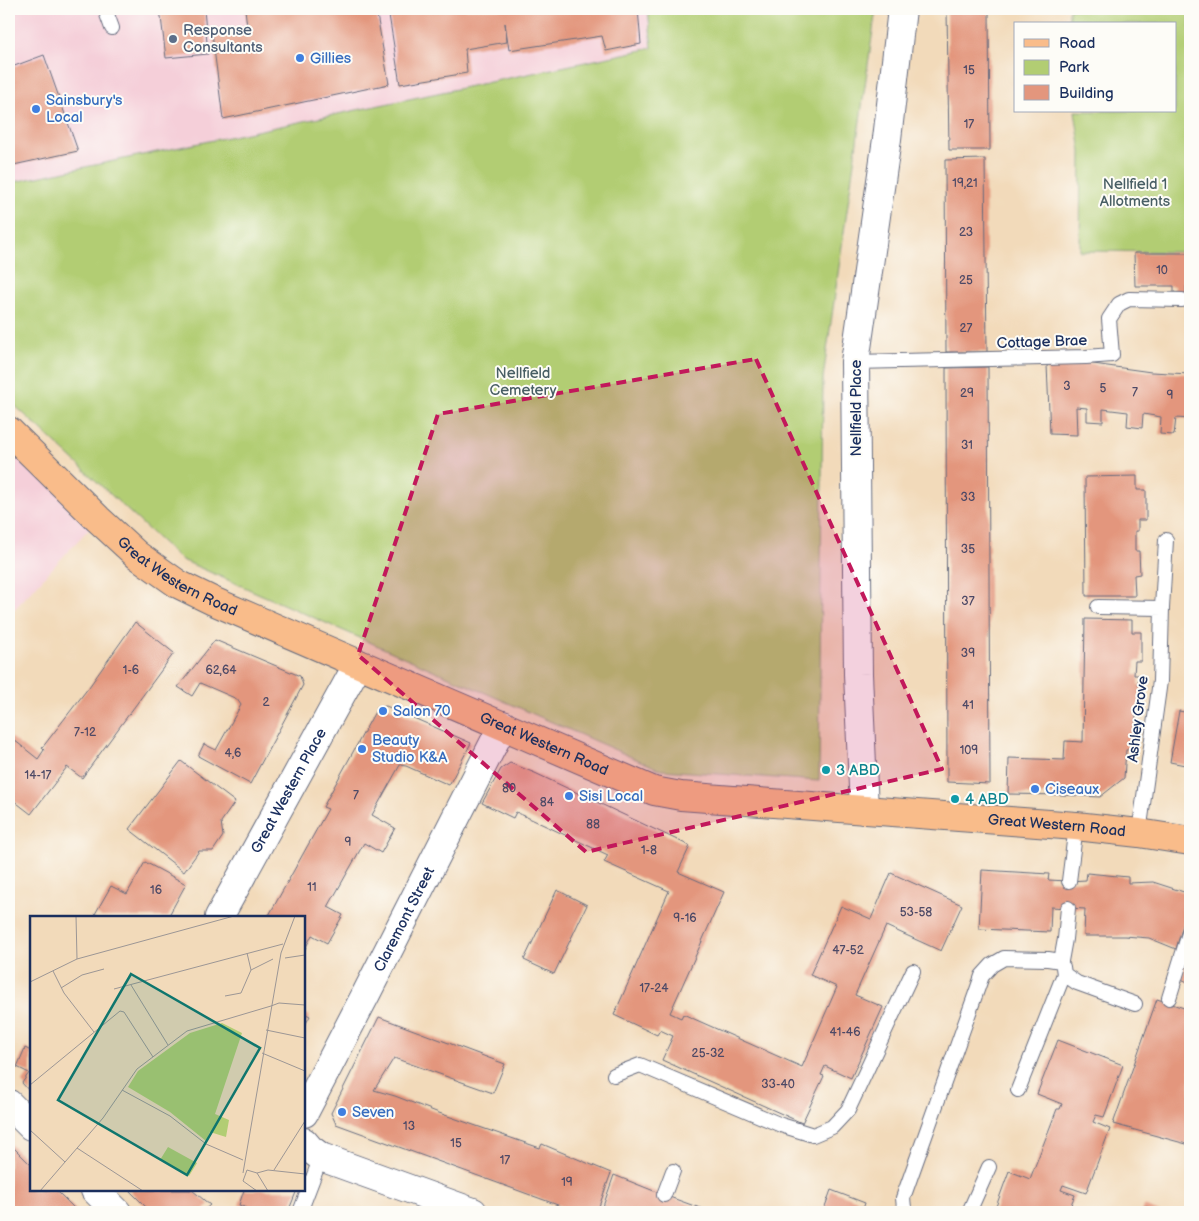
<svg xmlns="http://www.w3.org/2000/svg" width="1199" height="1221" font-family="'Balsamiq Sans',sans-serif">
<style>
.built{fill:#f5cfd9}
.green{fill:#b2cd73;stroke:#667e68}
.building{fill:#e3967d}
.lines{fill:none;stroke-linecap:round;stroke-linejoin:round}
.service-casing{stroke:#666b7e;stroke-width:16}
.minor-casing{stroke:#666b7e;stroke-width:30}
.primary-casing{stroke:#666b7e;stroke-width:30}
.service{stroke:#fff;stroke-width:14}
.minor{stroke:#fff;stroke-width:28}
.primary{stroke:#f9bc8a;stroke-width:28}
.marked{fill:#c2185b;fill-opacity:0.2;stroke:#c2185b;stroke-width:4;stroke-dasharray:10 6;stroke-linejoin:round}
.service-dot{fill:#5c6f8a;stroke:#fdfcf7;stroke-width:2}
.shop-dot{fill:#3f7fe0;stroke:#fdfcf7;stroke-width:2}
.culture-dot{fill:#0f9aa8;stroke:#fdfcf7;stroke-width:2}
.labels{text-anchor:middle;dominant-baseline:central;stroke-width:4;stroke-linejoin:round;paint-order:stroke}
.number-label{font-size:12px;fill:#4d4966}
.service-label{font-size:15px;fill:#4e5e75;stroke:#fdfcf7;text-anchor:start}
.shop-label{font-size:15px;fill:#366cbe;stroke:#fdfcf7;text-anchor:start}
.park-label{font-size:15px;fill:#485e64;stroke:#fdfcf7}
.street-label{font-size:15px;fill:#1b2f5e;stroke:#fdfcf7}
.culture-label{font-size:15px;fill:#0d838f;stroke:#fdfcf7;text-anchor:start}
.inset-road{fill:none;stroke:#9c9695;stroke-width:1}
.view{fill:#0f766e;fill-opacity:0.15;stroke:#0f766e;stroke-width:2.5}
.inset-edge{fill:none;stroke:#1b2f5e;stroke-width:2.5}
</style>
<rect width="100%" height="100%" fill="#fdfcf7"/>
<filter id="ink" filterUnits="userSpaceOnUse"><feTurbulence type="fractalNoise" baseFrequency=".02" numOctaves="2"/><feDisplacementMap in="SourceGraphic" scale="10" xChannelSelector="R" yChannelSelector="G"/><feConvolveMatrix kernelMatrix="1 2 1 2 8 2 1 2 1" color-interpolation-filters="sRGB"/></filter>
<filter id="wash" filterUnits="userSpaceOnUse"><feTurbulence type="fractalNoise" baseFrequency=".0096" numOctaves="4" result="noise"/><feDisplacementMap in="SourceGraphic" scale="20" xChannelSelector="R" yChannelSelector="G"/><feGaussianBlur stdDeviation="1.12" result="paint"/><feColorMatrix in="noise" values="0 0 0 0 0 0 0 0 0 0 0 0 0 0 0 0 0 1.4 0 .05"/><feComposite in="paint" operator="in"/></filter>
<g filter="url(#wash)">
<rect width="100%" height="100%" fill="#f2daba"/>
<path class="built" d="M9,9H648L653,48L9,183Z
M9,431L98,519L9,615Z"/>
<path class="green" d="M648,9H800L802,17L839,9H876L823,378L819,781L661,770L180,559L9,400V183L652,48Z
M1069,9H1190V252L1080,251L1081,152L1075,111H1175V24H1069Z"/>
<g id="blocks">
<path class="building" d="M160,9H204L208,54L166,58Z
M245,9H376L389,84L223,119L212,33L247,27Z
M451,9H638L641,44L606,51L602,36L509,50L505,23L507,42L465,49L467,73L400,84L389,15Z
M947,9H989L990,150H949Z
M44,55L78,151L9,166V68Z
M985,159L987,352H946L945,160Z
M1134,253H1190V286H1186V293H1174V286H1135Z
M1086,363L1151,372L1190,374V419L1176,418L1174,435L1160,434L1161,417L1143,414L1142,428L1127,426L1128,412L1103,409V422L1087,421V408L1076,407L1077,435L1050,434L1047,365Z
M988,367L989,576L990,784L947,782L946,368Z
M1137,476V490H1146V520H1138V531H1135V551H1139L1140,574L1134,575L1135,596H1086L1085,477Z
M1085,619L1132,620V632H1141V661H1135L1134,675H1139L1138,685H1143V715H1136V749L1126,750L1124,778L1100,797L1063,795L1008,794L1009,758L1064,760L1065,741L1083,742Z
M135,622L174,653L82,778L67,767L31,814L9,797V736L38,759L44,750L42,748L89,687Z
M215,640L300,676L303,685L250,784L198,756L204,744L216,750L241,705L237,699L200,683L192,696L178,687Z
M386,706L471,743L449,785L406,766L400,765L372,815L395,828L381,853L364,843L328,907L343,915L327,943L312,935L304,951V917H268L328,809L323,807L377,708Z
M1179,711L1190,713V766L1170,762Z
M181,761L235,802L221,822L223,836L213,851H199L184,872L129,829Z
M510,763L535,773L690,846L678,872L724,892L670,1013L681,1018L683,1014L802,1067L837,987L810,975L841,906L871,919L891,873L962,905L941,951L886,926L855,995L883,1007L851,1078L825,1066L821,1075L824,1076L802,1123L662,1060L673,1036L660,1030L657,1035L614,1015L669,891L604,862L608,855L516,812L513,818L482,803L501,769Z
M145,862L186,884L168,917H102L95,914L111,886L127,894Z
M982,870L1049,874L1048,880L1069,881L1086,880L1087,873L1128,877V883L1153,882L1190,894V901L1176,949L1149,938L1125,936H1084L1085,909L1051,907L1050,932L979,929Z
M557,890L587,905L554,974L524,960Z
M1190,952V983L1181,979Z
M1157,999L1190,1010V1145L1113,1124Z
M304,1013L310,1016L304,1027Z
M379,1017L505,1064L493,1093L394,1058L374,1090L395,1096L439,1113L540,1148L542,1144L611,1173L597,1212H577L336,1124L331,1113Z
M1058,1040L1123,1065L1104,1117L1096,1115L1093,1122L1110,1129L1086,1193L1063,1185L1061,1190L1075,1195L1068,1212H994L1009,1171L1030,1179L1057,1109H1060L1062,1104L1037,1094Z
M25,1048L31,1051V1093L22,1083L29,1073L17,1067Z
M9,1143L31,1165V1190H56L78,1212H10L9,1211Z
M614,1175L664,1195L711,1212H601Z
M129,1190H192L210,1205L202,1212H151Z
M244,1190H297L288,1212H245L247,1208L239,1205Z
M831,1190L865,1203L862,1212H823Z
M1144,1206L1160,1212H1142Z"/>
</g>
</g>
<g filter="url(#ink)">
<use href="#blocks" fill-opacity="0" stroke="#666b7e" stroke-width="1"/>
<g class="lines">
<defs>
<path id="service" d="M105,9L112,28
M855,362L1086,357L1112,355L1109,319L1119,304L1129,299L1182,300
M1098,607L1162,608
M1139,833L1160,681L1162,608L1166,540
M1069,881L1076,826
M1063,967L1064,974L1077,983L1135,1004
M1169,998L1190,930
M614,1075L640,1065L781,1125L813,1135L832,1127L848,1110L913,971
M1018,1090L1064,974
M664,1195L673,1171
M300,1212L321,1157
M907,1212L904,1208L903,1198L982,976L992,965L1004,958L1048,959L1061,961L1065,939L1068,908
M969,1212L989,1167"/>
<g id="minor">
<path d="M864,810L858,674L855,362L887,139L902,9"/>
<path id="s1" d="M219,917L358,664"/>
<path d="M9,1104L31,1126"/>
<path id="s2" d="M304,1113L366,994L503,725"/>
<path d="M304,1142L310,1149L321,1157L473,1212"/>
<path d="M95,1190L117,1212"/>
</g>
<g id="primary">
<path id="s3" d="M9,431L98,519L137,555L178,584L213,601L654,791L681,796L1076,826L1139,833L1190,841"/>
</g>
</defs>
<use href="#service" class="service-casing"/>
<use href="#minor" class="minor-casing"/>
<use href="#primary" class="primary-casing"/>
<use href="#service" class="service"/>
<use href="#minor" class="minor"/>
<use href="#primary" class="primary"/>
</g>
</g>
<path class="marked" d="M756,359L942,769L586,852L358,655L438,414Z"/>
<circle class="service-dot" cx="173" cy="39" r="5"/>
<g class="shop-dot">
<circle cx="300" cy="58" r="5"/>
<circle cx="36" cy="109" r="5"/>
<circle cx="383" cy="711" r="5"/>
<circle cx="362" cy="749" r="5"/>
<circle cx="1035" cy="789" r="5"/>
<circle cx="569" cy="796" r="5"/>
<circle cx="342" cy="1112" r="5"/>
</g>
<g class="culture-dot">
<circle cx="826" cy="770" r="5"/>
<circle cx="955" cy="799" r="5"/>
</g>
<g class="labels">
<g class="number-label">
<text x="969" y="70">15</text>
<text x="969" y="124">17</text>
<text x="965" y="183">19,21</text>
<text x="966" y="232">23</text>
<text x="1162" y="270">10</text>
<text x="966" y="280">25</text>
<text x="966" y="328">27</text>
<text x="1067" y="386">3</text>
<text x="1103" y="388">5</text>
<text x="1135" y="392">7</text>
<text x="967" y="393">29</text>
<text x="1170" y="395">9</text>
<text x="967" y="445">31</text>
<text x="968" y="497">33</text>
<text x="968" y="549">35</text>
<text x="968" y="601">37</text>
<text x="968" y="653">39</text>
<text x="131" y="670">1-6</text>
<text x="221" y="670">62,64</text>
<text x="266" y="702">2</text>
<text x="968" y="705">41</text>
<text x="85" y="732">7-12</text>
<text x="969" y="750">109</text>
<text x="233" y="753">4,6</text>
<text x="38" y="775">14-17</text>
<text x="509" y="788">80</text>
<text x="356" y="795">7</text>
<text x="547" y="802">84</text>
<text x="593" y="824">88</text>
<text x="348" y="842">9</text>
<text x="649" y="850">1-8</text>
<text x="312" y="887">11</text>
<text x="156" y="890">16</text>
<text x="916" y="912">53-58</text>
<text x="685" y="918">9-16</text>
<text x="848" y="950">47-52</text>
<text x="654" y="988">17-24</text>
<text x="845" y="1032">41-46</text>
<text x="708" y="1053">25-32</text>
<text x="778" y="1084">33-40</text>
<text x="409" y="1126">13</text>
<text x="456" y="1143">15</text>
<text x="505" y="1160">17</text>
<text x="567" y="1182">19</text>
</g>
<g class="service-label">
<text x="183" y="30">Response<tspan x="183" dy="17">Consultants</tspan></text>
</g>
<g class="shop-label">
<text x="310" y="58">Gillies</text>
<text x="46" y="100">Sainsbury's<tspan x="46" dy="17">Local</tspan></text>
<text x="393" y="711">Salon 70</text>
<text x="372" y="740">Beauty<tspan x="372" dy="17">Studio K&amp;A</tspan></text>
<text x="1045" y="789">Ciseaux</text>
<text x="579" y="796">Sisi Local</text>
<text x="352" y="1112">Seven</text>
</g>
<g class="park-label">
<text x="1135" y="184">Nellfield 1<tspan x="1135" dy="17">Allotments</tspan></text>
<text x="523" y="373">Nellfield<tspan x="523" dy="17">Cemetery</tspan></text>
</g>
<g class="street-label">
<text transform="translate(1042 342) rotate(-2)">Cottage Brae</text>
<text transform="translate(856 408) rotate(-90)">Nellfield Place</text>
<text stroke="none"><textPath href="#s3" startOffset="224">Great Western Road</textPath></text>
<text transform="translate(1138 719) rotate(-83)">Ashley Grove</text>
<text stroke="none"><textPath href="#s3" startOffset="628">Great Western Road</textPath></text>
<text stroke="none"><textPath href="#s1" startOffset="144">Great Western Place</textPath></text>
<text stroke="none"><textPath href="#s3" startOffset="1152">Great Western Road</textPath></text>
<text stroke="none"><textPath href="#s2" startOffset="218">Claremont Street</textPath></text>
</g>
<g class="culture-label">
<text x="836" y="770">3 ABD</text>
<text x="965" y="799">4 ABD</text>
</g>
</g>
<g transform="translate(30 916)">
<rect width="275" height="275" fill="#f2daba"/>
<path d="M192,107L212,117L185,198L199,204L196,221L180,216L176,225L140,196L98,171L108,155L160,117ZM138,231L167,247L159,260L130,244Z" fill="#b2cd73"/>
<path class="inset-road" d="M46,0L47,43M67,0H102M255,42L275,39M221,54L243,43M23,55L34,77L64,116M0,66L47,43L204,0M101,69L138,129M31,72L52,59L74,53M84,73L253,28M195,80L211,77L221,54L217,37M241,90L249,87L275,89M236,114L275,122M232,137L275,155M0,169L90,95L94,96L123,141M92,174L140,200L176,228L213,244M0,214L35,246M47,232L113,275M244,254L275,205M213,257L251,37L265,0M227,257L238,254L275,258M10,275L73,202L107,153L157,115L241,90M227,275L213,265L217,254L227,257L238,275"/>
<path class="view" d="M101,58L230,132L157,259L28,184Z"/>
<rect width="275" height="275" class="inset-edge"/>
</g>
<rect width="1199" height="1221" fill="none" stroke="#fdfcf7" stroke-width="30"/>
<rect x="1014" y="22" width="162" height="90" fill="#fdfcf7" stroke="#a3aaba"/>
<rect x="1024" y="39" width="25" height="8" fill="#f9bc8a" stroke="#a3aaba"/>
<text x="1059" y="48" font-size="15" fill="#1b2f5e">Road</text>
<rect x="1024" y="60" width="25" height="15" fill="#b2cd73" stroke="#a3aaba"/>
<text x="1059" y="72" font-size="15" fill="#1b2f5e">Park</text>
<rect x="1024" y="85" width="25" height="15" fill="#e3967d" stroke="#a3aaba"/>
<text x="1059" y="98" font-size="15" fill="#1b2f5e">Building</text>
</svg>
